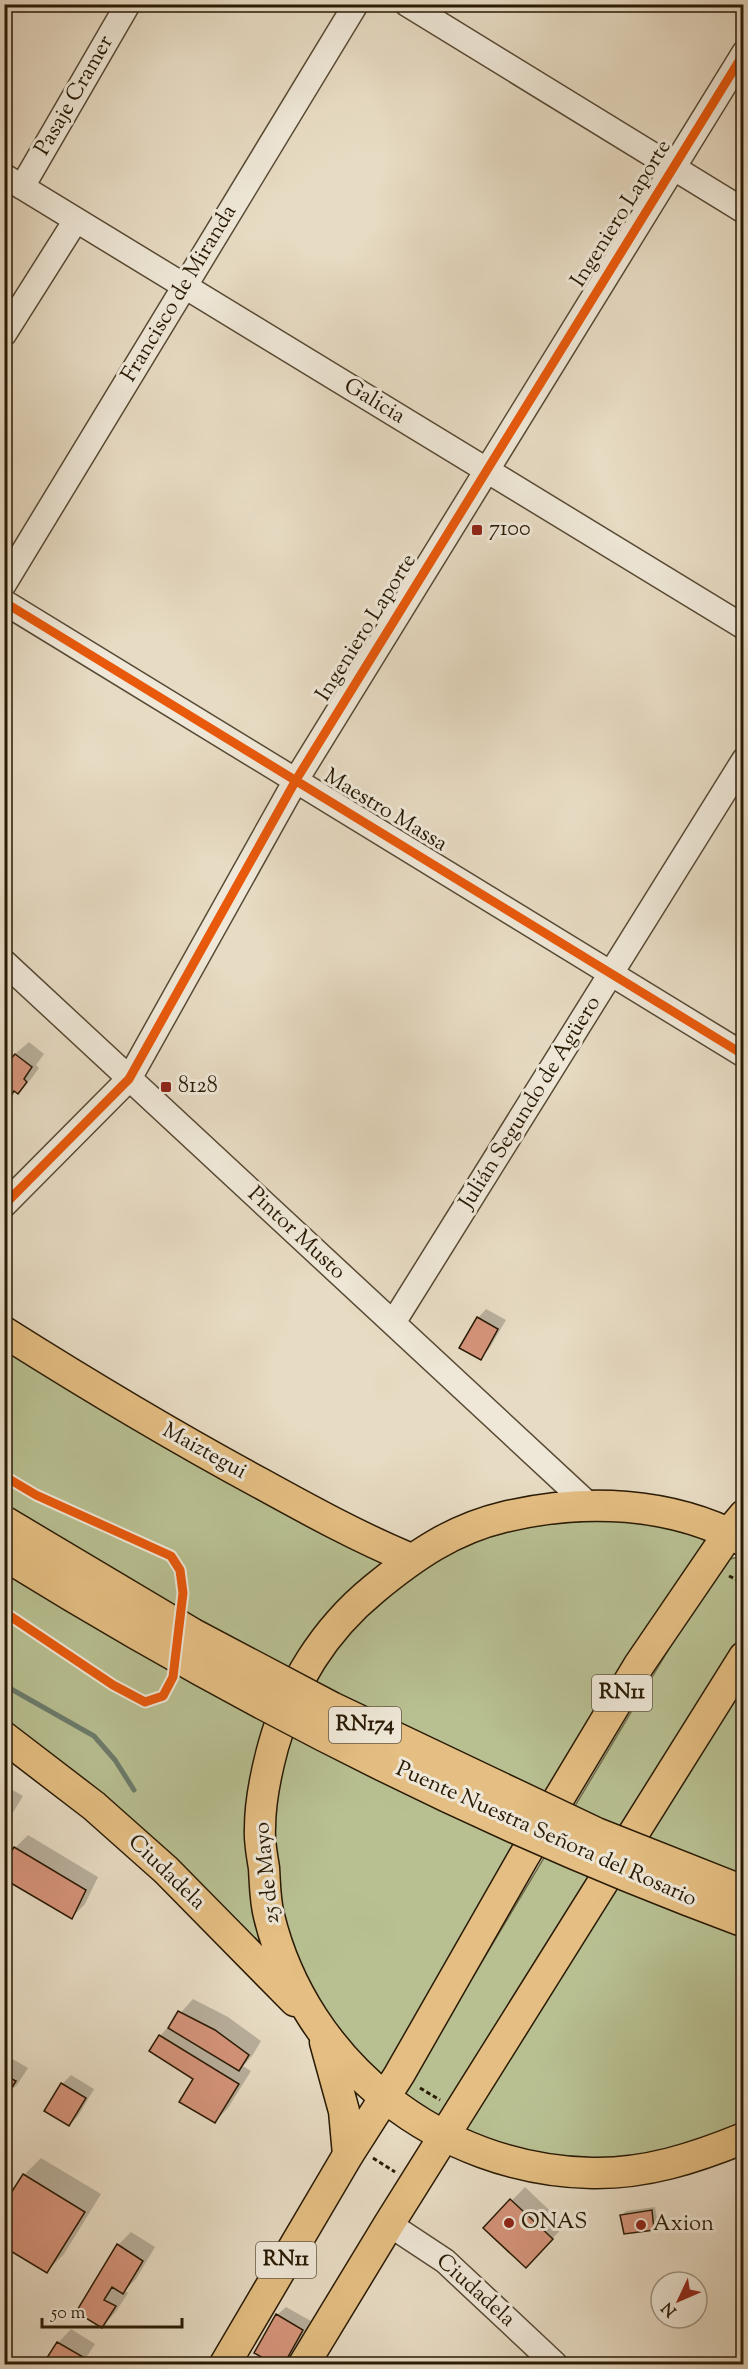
<svg xmlns="http://www.w3.org/2000/svg" width="748" height="2369" font-family="'Sorts Mill Goudy',serif">
<style>
.green{fill:#b8c092;stroke:#706d4b;stroke-width:1.5}
.shadow{fill:#0003}
.lines{fill:none;stroke-linecap:round;stroke-linejoin:round}
.stream{stroke:#6b7b6b;stroke-width:5}
.building{fill:#d5947b;stroke:#291a04;stroke-width:1.5}
.minor-casing{stroke:#584a34;stroke-width:27}
.major-casing{stroke:#291a04;stroke-width:33}
.path{stroke:#291a04;stroke-width:3;stroke-dasharray:4.5 3;stroke-linecap:butt}
.minor{stroke:#efe8d8;stroke-width:24}
.major{stroke:#e4be82;stroke-width:30}
.highway-bridge-casing{stroke:#291a04;stroke-width:36;stroke-linecap:butt}
.highway-bridge{stroke:#e4be82;stroke-width:33}
.cycleway-casing{stroke:#efe8d8;stroke-width:13}
.cycleway{stroke:#e8590c;stroke-width:9}
.poi-dot{fill:#8f2418;stroke:#efe8d8;stroke-width:2}
.labels{text-anchor:middle;dominant-baseline:central;stroke-width:6;stroke-linejoin:round;paint-order:stroke}
.shield{fill:#efe8d8;stroke:#645844;stroke-width:1.5}
.shield-label{font-size:21px;font-weight:bold;fill:#291a04}
.street-label{font-size:22px;fill:#291a04;stroke:#efe8d8}
.poi-label{font-size:22px;fill:#291a04;stroke:#efe8d8;text-anchor:start}
</style>
<rect width="100%" height="100%" fill="#e7dbc3"/>
<filter id="stains"><feTurbulence type="fractalNoise" baseFrequency=".00333" numOctaves="4"/><feColorMatrix values="0 0 0 0 .2 0 0 0 0 .09 0 0 0 0 .02 0 0 0 .5 -.17"/></filter>
<radialGradient id="worn" r=".72"><stop offset=".6" stop-color="#630" stop-opacity="0"/><stop offset="1" stop-color="#630" stop-opacity=".3"/></radialGradient>
<path class="green" d="M4,1332L410,1559L541,1508L729,1533L384,2098L322,2033L5,1737Z
M738,1557L743,1560V1639L439,2123L402,2097L410,2082L716,1570L726,1560Z
M743,1657V2138L594,2173L444,2137Z"/>
<path class="shadow" d="M29,1042L44,1054L36,1065L39,1068L31,1079L18,1092L16,1091L8,1101L12,1103L4,1113V1067L8,1060Z
M486,1309L506,1320L489,1349L480,1358L478,1318Z
M4,1785L23,1796L4,1827Z
M28,1835L98,1877L85,1904L72,1917L4,1866L15,1848Z
M193,1999L228,2017L261,2041L252,2056L243,2066L251,2071L228,2108L215,2121L195,2078L160,2036Z
M4,2054L28,2068L17,2085L4,2097Z
M71,2075L94,2089L78,2116L69,2125L46,2111L62,2084Z
M41,2158L101,2194L64,2254L47,2271L24,2175Z
M525,2187L565,2225L539,2253L485,2228Z
M655,2207L658,2225L654,2229L622,2215L626,2211Z
M131,2232L155,2247L136,2279L124,2291L128,2293L115,2313L102,2326L78,2311L118,2245Z
M286,2307L311,2321L290,2358L284,2364H277L256,2353L277,2315Z
M71,2329L95,2344L82,2364H45L58,2343Z"/>
<g class="lines">
<path class="stream" d="M4,1685L94,1736L115,1760L134,1790"/>
</g>
<path class="building" d="M15,1054L32,1067L24,1079L27,1082L18,1094L14,1091L4,1104V1063L7,1059L9,1061Z
M477,1317L498,1329L481,1360L459,1348Z
M4,1806L11,1810L4,1820Z
M14,1847L86,1890L72,1919L4,1879V1863Z
M178,2011L215,2030L249,2055L239,2071L168,2028Z
M159,2035L239,2084L215,2123L179,2102L193,2079L149,2051Z
M4,2075L16,2081L4,2100Z
M61,2083L86,2098L69,2126L44,2111Z
M23,2174L85,2212L47,2273L4,2247V2204Z
M510,2199L553,2239L526,2268L483,2228Z
M652,2210L654,2230L624,2234L620,2215Z
M117,2244L143,2261L123,2294L112,2287L104,2300L116,2306L102,2328L76,2312Z
M276,2314L303,2330L284,2364H274L254,2353Z
M57,2342L83,2357L78,2364H43Z"/>
<g class="lines">
<defs>
<path id="minor" d="M407,4L744,211
M4,176L744,627
M22,187L128,4
M4,334L76,220
M4,584L356,4
M4,602L744,1055
M4,962L589,1505
M4,1205L129,1079L296,780L744,53
M393,1323L744,760
M389,2224L445,2261L555,2364"/>
<path id="major" d="M4,1332C88,1385 173,1436 260,1483C309,1510 358,1537 411,1559
M744,1541C671,1501 583,1498 504,1517C453,1529 414,1556 374,1589C324,1630 290,1685 273,1747C266,1773 260,1801 260,1828C259,1841 262,1855 264,1868C265,1884 265,1901 269,1916C305,2064 440,2170 592,2173C646,2174 695,2158 744,2138
M4,1737L94,1806L166,1870L295,2001
M325,2042L344,2111L348,2155
M225,2364L348,2155L399,2075L523,1858L639,1665L729,1533L744,1515
M304,2364L389,2224L744,1657"/>
</defs>
<use href="#minor" class="minor-casing"/>
<use href="#major" class="major-casing"/>
<path class="path" d="M729,1576L744,1583
M420,2088L440,2100
M373,2158L395,2172"/>
<use href="#minor" class="minor"/>
<use href="#major" class="major"/>
<defs>
<path id="highway-bridge" d="M4,1523L192,1635L332,1709L595,1834L744,1893
M4,1553C238,1698 486,1825 744,1920"/>
</defs>
<use href="#highway-bridge" class="highway-bridge-casing"/>
<use href="#highway-bridge" class="highway-bridge"/>
<defs>
<path id="cycleway" d="M4,602L744,1055
M4,1205L129,1079L296,780L744,53
M4,1476L36,1495L171,1556L180,1570L183,1593L173,1677L163,1696L145,1702L113,1685L4,1612"/>
</defs>
<use href="#cycleway" class="cycleway-casing"/>
<use href="#cycleway" class="cycleway"/>
</g>
<g class="poi-dot">
<rect x="471" y="524" width="12" height="12" rx="3"/>
<rect x="160" y="1081" width="12" height="12" rx="3"/>
<circle cx="509" cy="2223" r="6"/>
<circle cx="641" cy="2225" r="6"/>
</g>
<g class="labels">
<g class="shield">
<rect x="592" y="1675" width="60" height="36" rx="4.5"/>
<rect x="329" y="1707" width="72" height="36" rx="4.5"/>
<rect x="256" y="2242" width="60" height="36" rx="4.5"/>
</g>
<g class="shield-label">
<text x="622" y="1693">RN11</text>
<text x="365" y="1725">RN174</text>
<text x="286" y="2260">RN11</text>
</g>
<g class="street-label">
<text transform="translate(75 96) rotate(-60)">Pasaje Cramer</text>
<text transform="translate(622 214) rotate(-58)">Ingeniero Laporte</text>
<text transform="translate(180 294) rotate(-59)">Francisco de Miranda</text>
<text transform="translate(374 402) rotate(31)">Galicia</text>
<text transform="translate(367 628) rotate(-58)">Ingeniero Laporte</text>
<text transform="translate(385 811) rotate(31)">Maestro Massa</text>
<text transform="translate(531 1103) rotate(-58)">Julián Segundo de Agüero</text>
<text transform="translate(296 1234) rotate(43)">Pintor Musto</text>
<text transform="translate(204 1452) rotate(29)">Maiztegui</text>
<text transform="translate(546 1835) rotate(24)">Puente Nuestra Señora del Rosario</text>
<text transform="translate(166 1873) rotate(44)">Ciudadela</text>
<text transform="translate(268 1873) rotate(-96)">25 de Mayo</text>
<text transform="translate(475 2291) rotate(42)">Ciudadela</text>
</g>
<g class="poi-label">
<text x="489" y="530">7100</text>
<text x="178" y="1087">8128</text>
<text x="521" y="2223">ONAS</text>
<text x="653" y="2225">Axion</text>
</g>
</g>
<rect width="748" height="2369" fill="none" stroke="#e7dbc3" stroke-width="24"/>
<rect x="6" y="6" width="736" height="2357" fill="none" stroke="#291a04" stroke-width="3"/>
<rect x="12" y="12" width="724" height="2345" fill="none" stroke="#291a04" stroke-width="1.5"/>
<g transform="translate(679 2300) rotate(226)"><circle r="28" fill="#efe8d8" stroke="#a09683" stroke-width="1.5"/>
<path d="M0-4.5L10 22L0 15L-10 22Z" fill="#8f2418"/>
<text y="-9" font-size="16" font-weight="bold" text-anchor="middle" fill="#291a04">N</text>
</g>
<path d="M42 2318v9h140v-9" fill="none" stroke="#291a04" stroke-width="3"/>
<text x="51" y="2318" font-size="18" fill="#291a04" stroke="#efe8d8" stroke-width="4.5" paint-order="stroke">50 m</text>
<rect width="100%" height="100%" filter="url(#stains)"/>
<rect width="100%" height="100%" fill="url(#worn)"/>
</svg>
